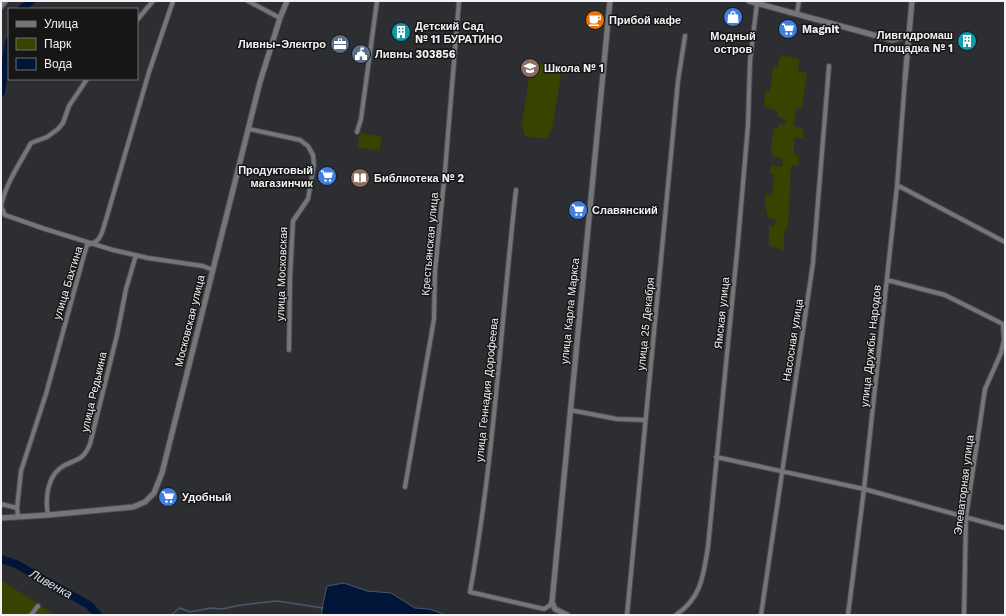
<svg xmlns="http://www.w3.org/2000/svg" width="1006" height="616" font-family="'Work Sans',sans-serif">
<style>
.green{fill:#364400}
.water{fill:#001538;stroke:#495770}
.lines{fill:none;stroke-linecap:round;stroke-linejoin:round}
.stream{stroke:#495770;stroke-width:1.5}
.river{stroke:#001538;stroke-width:8}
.minor-casing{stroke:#4a4b4e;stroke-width:6}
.tertiary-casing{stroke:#4a4b4e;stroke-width:7}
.minor{stroke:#757679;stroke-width:4}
.tertiary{stroke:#757679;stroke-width:5}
.labels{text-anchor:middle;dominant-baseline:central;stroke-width:3;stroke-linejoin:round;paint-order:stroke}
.poi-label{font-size:11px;font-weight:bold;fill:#f2f2f4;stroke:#161617;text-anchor:start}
.street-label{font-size:11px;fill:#f2f2f4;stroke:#161617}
.water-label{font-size:12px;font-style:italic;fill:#d4e3f7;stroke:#161617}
</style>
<rect width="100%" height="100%" fill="#2d2e31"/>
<path class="green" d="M781,55L799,59L798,71L807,73L802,109L796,108L794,126L803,129V138H794V154L799,156L798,165L791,166L788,224L784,234V251L769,245V225L774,227L776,220L768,217L765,206L766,194L771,196L775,175L770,174L771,165L782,167L783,159L772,156L771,148L774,128H778L779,124L784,125L786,120L777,116L778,111L764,107L765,92L770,91L773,67H777Z
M537,63L556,67L561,76L552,129L547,139L525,136L522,124L530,70Z
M360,133L382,137L379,151L357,147Z
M1,580L55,615H1Z"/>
<path class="water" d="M344,583L367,591L391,593L415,608L429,609L446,615H322V608L327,586Z"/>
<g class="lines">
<path class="stream" d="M171,615L180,608L190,612L211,608L222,609L241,605L277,601L323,608"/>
<path class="river" d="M22,9L31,1
M1,92L9,42
M1,559L16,564L89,605L98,615"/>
<defs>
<path id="minor" d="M248,1L280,18
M1,7L6,1
M797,13L799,1
M137,20L153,1
M249,129L300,140L308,146L313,155L314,165L308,199L293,221L290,278L289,350
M357,132L361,119L377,1
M897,185L1005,242
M516,190C501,323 494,459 470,592L544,609L549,606L552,602
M1,206L5,215L45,229L113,250L148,258L203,266L213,270
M1,206C6,183 20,163 31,143L47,137L58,129L63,123L69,106L87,79
M887,280L945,295L1005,325
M570,410L617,419L645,420
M716,457L864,489L1005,528
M405,487L434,319L435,271L445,171L459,1
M1,504L17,508L18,517
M17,508L21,471L46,394L84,255L87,245C101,242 101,235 105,223L149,72L173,1
M48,515C45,498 47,474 65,465C78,459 84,459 90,444L117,335L126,289L136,255
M31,615L38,606
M627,615L678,81L685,36
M676,615C702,597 703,576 708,547L738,242L748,125L750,61L757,3
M761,615L813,263L829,66
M848,615L864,489L897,186L905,79
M964,615L966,517L985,389L1001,353L1004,340L1003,325"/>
<path id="tertiary" d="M749,1L892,40L901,38L909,34
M905,79L912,1
M1,518L48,515L133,507L145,502L154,493L162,473L260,82L280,18L287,1
M567,615L555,609L552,602L610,1"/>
</defs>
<use href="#minor" class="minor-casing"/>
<use href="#tertiary" class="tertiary-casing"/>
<use href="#minor" class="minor"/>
<use href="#tertiary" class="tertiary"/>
</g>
<defs>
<symbol id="shop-disc" viewBox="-11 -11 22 22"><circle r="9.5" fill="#3f7fe0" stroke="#161617"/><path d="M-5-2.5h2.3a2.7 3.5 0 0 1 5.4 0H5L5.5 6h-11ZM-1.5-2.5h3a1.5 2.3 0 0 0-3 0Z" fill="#fff"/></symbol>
<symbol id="cafe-disc" viewBox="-11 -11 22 22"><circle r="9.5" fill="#e8710a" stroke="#161617"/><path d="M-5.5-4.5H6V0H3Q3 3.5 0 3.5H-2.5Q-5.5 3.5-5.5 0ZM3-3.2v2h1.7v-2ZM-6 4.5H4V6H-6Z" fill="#fff"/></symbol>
<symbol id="supermarket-disc" viewBox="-11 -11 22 22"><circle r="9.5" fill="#3f7fe0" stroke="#161617"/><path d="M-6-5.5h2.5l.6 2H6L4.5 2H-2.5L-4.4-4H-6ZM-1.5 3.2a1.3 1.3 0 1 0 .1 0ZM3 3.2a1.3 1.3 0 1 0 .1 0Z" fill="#fff"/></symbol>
<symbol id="building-disc" viewBox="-11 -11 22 22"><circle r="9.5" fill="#0f9aa8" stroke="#161617"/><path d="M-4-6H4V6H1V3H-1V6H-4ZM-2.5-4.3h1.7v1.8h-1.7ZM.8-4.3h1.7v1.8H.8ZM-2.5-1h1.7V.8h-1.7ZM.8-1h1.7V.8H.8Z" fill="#fff"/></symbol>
<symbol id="office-disc" viewBox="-11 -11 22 22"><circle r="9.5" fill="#5c6f8a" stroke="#161617"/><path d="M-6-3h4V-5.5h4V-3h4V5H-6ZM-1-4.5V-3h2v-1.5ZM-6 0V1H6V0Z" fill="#fff"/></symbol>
<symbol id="civic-disc" viewBox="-11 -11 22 22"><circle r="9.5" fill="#5c6f8a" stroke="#161617"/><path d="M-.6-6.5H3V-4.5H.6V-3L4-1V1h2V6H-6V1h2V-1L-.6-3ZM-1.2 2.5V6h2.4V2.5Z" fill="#fff"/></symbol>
<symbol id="school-disc" viewBox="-11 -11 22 22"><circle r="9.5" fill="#8d6e63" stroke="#161617"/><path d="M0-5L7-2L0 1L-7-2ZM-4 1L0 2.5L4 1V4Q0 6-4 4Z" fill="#fff"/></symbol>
<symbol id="library-disc" viewBox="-11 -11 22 22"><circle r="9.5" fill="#8d6e63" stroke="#161617"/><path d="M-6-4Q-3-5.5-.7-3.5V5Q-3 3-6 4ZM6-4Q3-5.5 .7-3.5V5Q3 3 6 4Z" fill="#fff"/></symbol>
</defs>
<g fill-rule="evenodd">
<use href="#shop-disc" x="722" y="6" width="22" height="22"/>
<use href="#cafe-disc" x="584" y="9" width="22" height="22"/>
<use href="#supermarket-disc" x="777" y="18" width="22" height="22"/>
<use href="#building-disc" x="390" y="21" width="22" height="22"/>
<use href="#building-disc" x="956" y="30" width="22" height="22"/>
<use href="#office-disc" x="329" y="33" width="22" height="22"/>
<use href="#civic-disc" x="350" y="43" width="22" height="22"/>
<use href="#school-disc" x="519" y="57" width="22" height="22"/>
<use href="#supermarket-disc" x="316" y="165" width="22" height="22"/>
<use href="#library-disc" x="349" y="167" width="22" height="22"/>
<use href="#supermarket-disc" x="567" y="199" width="22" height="22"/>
<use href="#supermarket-disc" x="157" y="486" width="22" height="22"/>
</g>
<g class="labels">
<g class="poi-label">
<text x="609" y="20">Прибой кафе</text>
<text x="415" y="26">Детский Сад<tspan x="415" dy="13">№ 11 БУРАТИНО</tspan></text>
<text x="802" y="29">Magnit</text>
<text x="953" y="35" text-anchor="end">Ливгидромаш<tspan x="953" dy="13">Площадка № 1</tspan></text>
<text x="733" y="36" text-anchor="middle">Модный<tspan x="733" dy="13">остров</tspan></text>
<text x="326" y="44" text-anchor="end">Ливны-Электро</text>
<text x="375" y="54">Ливны 303856</text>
<text x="544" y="68">Школа № 1</text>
<text x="313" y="170" text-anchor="end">Продуктовый<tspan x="313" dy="13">магазинчик</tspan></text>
<text x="374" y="178">Библиотека № 2</text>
<text x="592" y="210">Славянский</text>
<text x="182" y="497">Удобный</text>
</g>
<g class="street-label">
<text transform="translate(430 244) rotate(-85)">Крестьянская улица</text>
<text transform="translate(282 274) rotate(-88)">улица Московская</text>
<text transform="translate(68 283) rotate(-73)">улица Бахтина</text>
<text transform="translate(570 311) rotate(-84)">улица Карла Маркса</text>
<text transform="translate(722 313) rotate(-84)">Ямская улица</text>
<text transform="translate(190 321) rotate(-76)">Московская улица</text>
<text transform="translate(646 324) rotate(-84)">улица 25 Декабря</text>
<text transform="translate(793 340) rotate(-81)">Насосная улица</text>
<text transform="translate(871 346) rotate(-84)">улица Дружбы Народов</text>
<text transform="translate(487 390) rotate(-84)">улица Геннадия Дорофеева</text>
<text transform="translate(94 392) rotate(-77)">улица Редькина</text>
<text transform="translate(964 485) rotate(-83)">Элеваторная улица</text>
</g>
<g class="water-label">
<text transform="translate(51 584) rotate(29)">Ливенка</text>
</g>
</g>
<rect width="1006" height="616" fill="none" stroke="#f2f2f4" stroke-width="4"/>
<rect x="8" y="8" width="130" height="72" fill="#161617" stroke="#6e6e6f"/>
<rect x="16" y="21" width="20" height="6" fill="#757679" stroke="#6e6e6f"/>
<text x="44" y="28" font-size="12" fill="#f2f2f4">Улица</text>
<rect x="16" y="38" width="20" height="12" fill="#364400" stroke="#6e6e6f"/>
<text x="44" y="48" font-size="12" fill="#f2f2f4">Парк</text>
<rect x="16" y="58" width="20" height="12" fill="#001538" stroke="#6e6e6f"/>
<text x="44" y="68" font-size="12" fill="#f2f2f4">Вода</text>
</svg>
